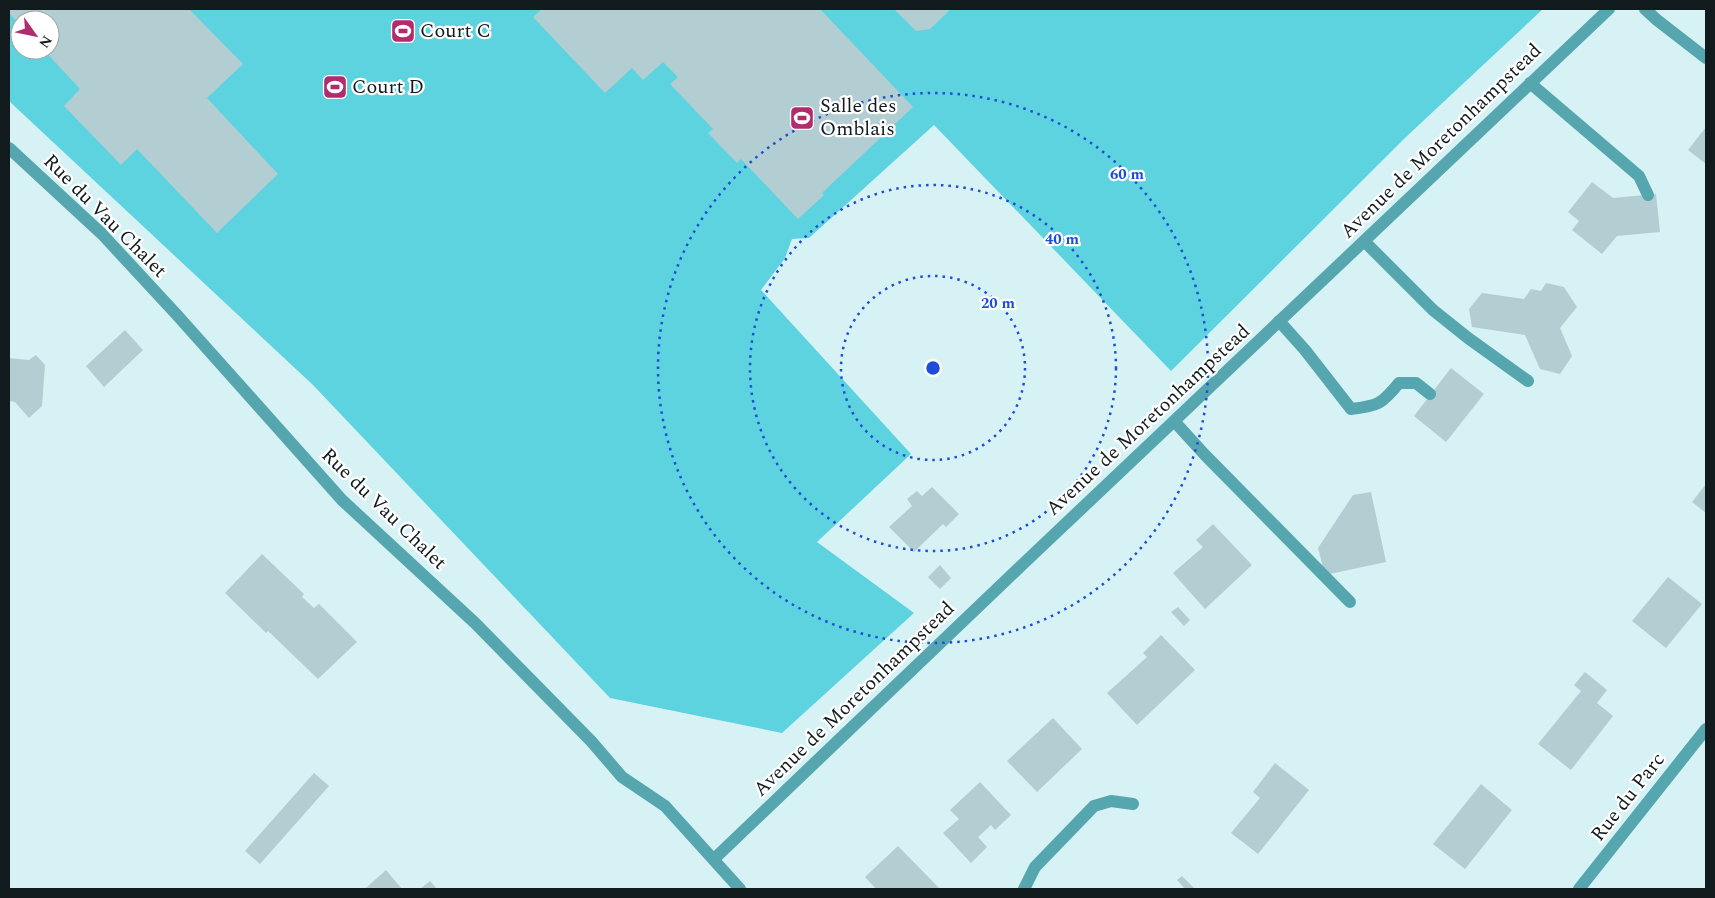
<svg xmlns="http://www.w3.org/2000/svg" width="1715" height="898" font-family="Spectral,serif">
<style>
.green{fill:#5dd3e0;fill-rule:evenodd}
.building{fill:#b3ced2}
.lines{fill:none;stroke-linecap:round;stroke-linejoin:round}
.minor{stroke:#56a6af;stroke-width:12}
.ring{fill:none;stroke:#1d4ed8;stroke-width:2.5;stroke-dasharray:2.5 5}
.labels{text-anchor:middle;dominant-baseline:central;stroke-width:4.5;stroke-linejoin:round;paint-order:stroke}
.poi-label{font-size:20px;fill:#111b1d;stroke:#fff;text-anchor:start}
.street-label{font-size:20px;fill:#111b1d;stroke:#fff}
.centre{fill:#1d4ed8;stroke:#fff;stroke-width:2.5}
.ring-label{font-size:15px;text-anchor:middle;font-weight:bold;fill:#1d4ed8;stroke:#fff;stroke-width:4.5;stroke-linejoin:round;paint-order:stroke}
</style>
<rect width="100%" height="100%" fill="#d6f2f5"/>
<path class="green" d="M9,9H1543L1407,136L1171,371L934,125L809,238L792,239L785,258L761,290L911,454L817,542L914,613L782,733L610,698L313,385L9,101ZM20,20H50V50H20Z"/>
<path class="building" d="M9,9H189L243,64L207,98L278,174L217,233L137,149L121,165L64,106L80,89L44,50H50V20H20V25L9,13Z
M542,9H820L913,107L822,193L824,195L798,219L741,159L737,163L708,133L713,129L670,84L678,77L663,62L643,80L632,68L605,93L533,17Z
M894,9H951L930,29L916,31Z
M1706,127V164L1688,150Z
M1592,182L1613,198L1656,194L1660,232L1617,236L1602,254L1572,230L1579,221L1568,212Z
M1546,283L1564,287L1577,307L1560,328L1572,356L1560,374L1540,369L1525,335L1472,327L1469,309L1482,293L1524,299L1531,289L1541,291Z
M125,330L143,350L104,387L86,366Z
M36,355L45,365L42,406L29,418L15,402L9,401V358L29,360Z
M1451,368L1484,394L1446,442L1414,416Z
M1706,484V513L1692,502Z
M932,487L959,514L946,527L943,524L914,552L889,527L912,506L907,499L917,491L922,496Z
M1371,492L1386,562L1325,575L1318,548L1353,495Z
M1213,524L1252,565L1205,609L1173,573L1203,547L1196,540Z
M262,554L304,594L302,597L314,608L319,604L357,642L318,679L268,631L266,633L225,593Z
M940,565L951,578L940,589L928,577Z
M1668,577L1702,604L1666,648L1632,621Z
M1178,607L1190,620L1184,626L1171,612Z
M1161,635L1195,670L1137,725L1107,693L1147,657L1143,653Z
M1585,672L1607,690L1597,703L1613,716L1571,770L1538,744L1581,691L1574,685Z
M1053,718L1082,749L1037,792L1007,761Z
M1275,763L1309,790L1258,854L1231,833L1260,798L1253,792Z
M314,773L329,786L260,864L245,851Z
M980,782L1011,815L995,830L991,825L978,837L987,847L971,863L943,833L959,819L950,810Z
M1481,784L1512,810L1465,869L1433,844Z
M898,846L940,889H876L865,877Z
M386,870L402,889H364L367,887Z
M1182,876L1195,889H1185L1177,880Z
M430,881L437,889H420Z"/>
<g class="lines">
<path class="minor" d="M1645,9L1657,20L1706,58
M1530,83L1639,176L1648,195
M9,148L102,234L177,315L342,500L475,623L591,741L622,777L665,806L740,889
M1364,241L1433,310L1468,338L1528,381
M1279,321L1305,350L1351,409C1378,406 1382,404 1399,383H1416L1430,394
M1174,421L1205,455L1350,602
M714,859L1023,564L1609,9
M1024,889L1035,867L1094,806L1111,801L1133,804
M1579,889L1706,729"/>
</g>
<g class="ring">
<circle cx="933" cy="368" r="92"/>
<circle cx="933" cy="368" r="183"/>
<circle cx="933" cy="368" r="275"/>
</g>
<defs>
<symbol id="stadium-square" viewBox="-11 -11 22 22"><rect x="-9" y="-9" width="18" height="18" rx="4" fill="#b22b6e" stroke="#fff"/><path d="M0-5a6.5 5 0 1 0 0 10a6.5 5 0 1 0 0-10ZM-3.5-1.8h7v3.6h-7Z" fill="#fff"/></symbol>
</defs>
<g fill-rule="evenodd">
<use href="#stadium-square" x="389" y="17" width="28" height="28"/>
<use href="#stadium-square" x="321" y="73" width="28" height="28"/>
<use href="#stadium-square" x="788" y="104" width="28" height="28"/>
</g>
<g class="labels">
<g class="poi-label">
<text x="420" y="31">Court C</text>
<text x="352" y="87">Court D</text>
<text x="820" y="106">Salle des<tspan x="820" dy="23">Omblais</tspan></text>
</g>
<g class="street-label">
<text transform="translate(1441 141) rotate(-44)">Avenue de Moretonhampstead</text>
<text transform="translate(105 216) rotate(45)">Rue du Vau Chalet</text>
<text transform="translate(1148 420) rotate(-43)">Avenue de Moretonhampstead</text>
<text transform="translate(384 509) rotate(44)">Rue du Vau Chalet</text>
<text transform="translate(854 699) rotate(-44)">Avenue de Moretonhampstead</text>
<text transform="translate(1628 797) rotate(-52)">Rue du Parc</text>
</g>
</g>
<circle cx="933" cy="368" r="8" class="centre"/>
<g class="ring-label">
<text x="1127" y="179">60 m</text>
<text x="1062" y="244">40 m</text>
<text x="998" y="308">20 m</text>
</g>
<rect width="1715" height="898" fill="none" stroke="#111b1d" stroke-width="20"/>
<g transform="translate(35 35) rotate(123)"><circle r="24" fill="#ffffff" stroke="#a0a4a5"/>
<path d="M0-4L9 19L0 12L-9 19Z" fill="#b22b6e"/>
<text y="-8" font-size="14" font-weight="bold" text-anchor="middle" fill="#111b1d">N</text>
</g>
</svg>
